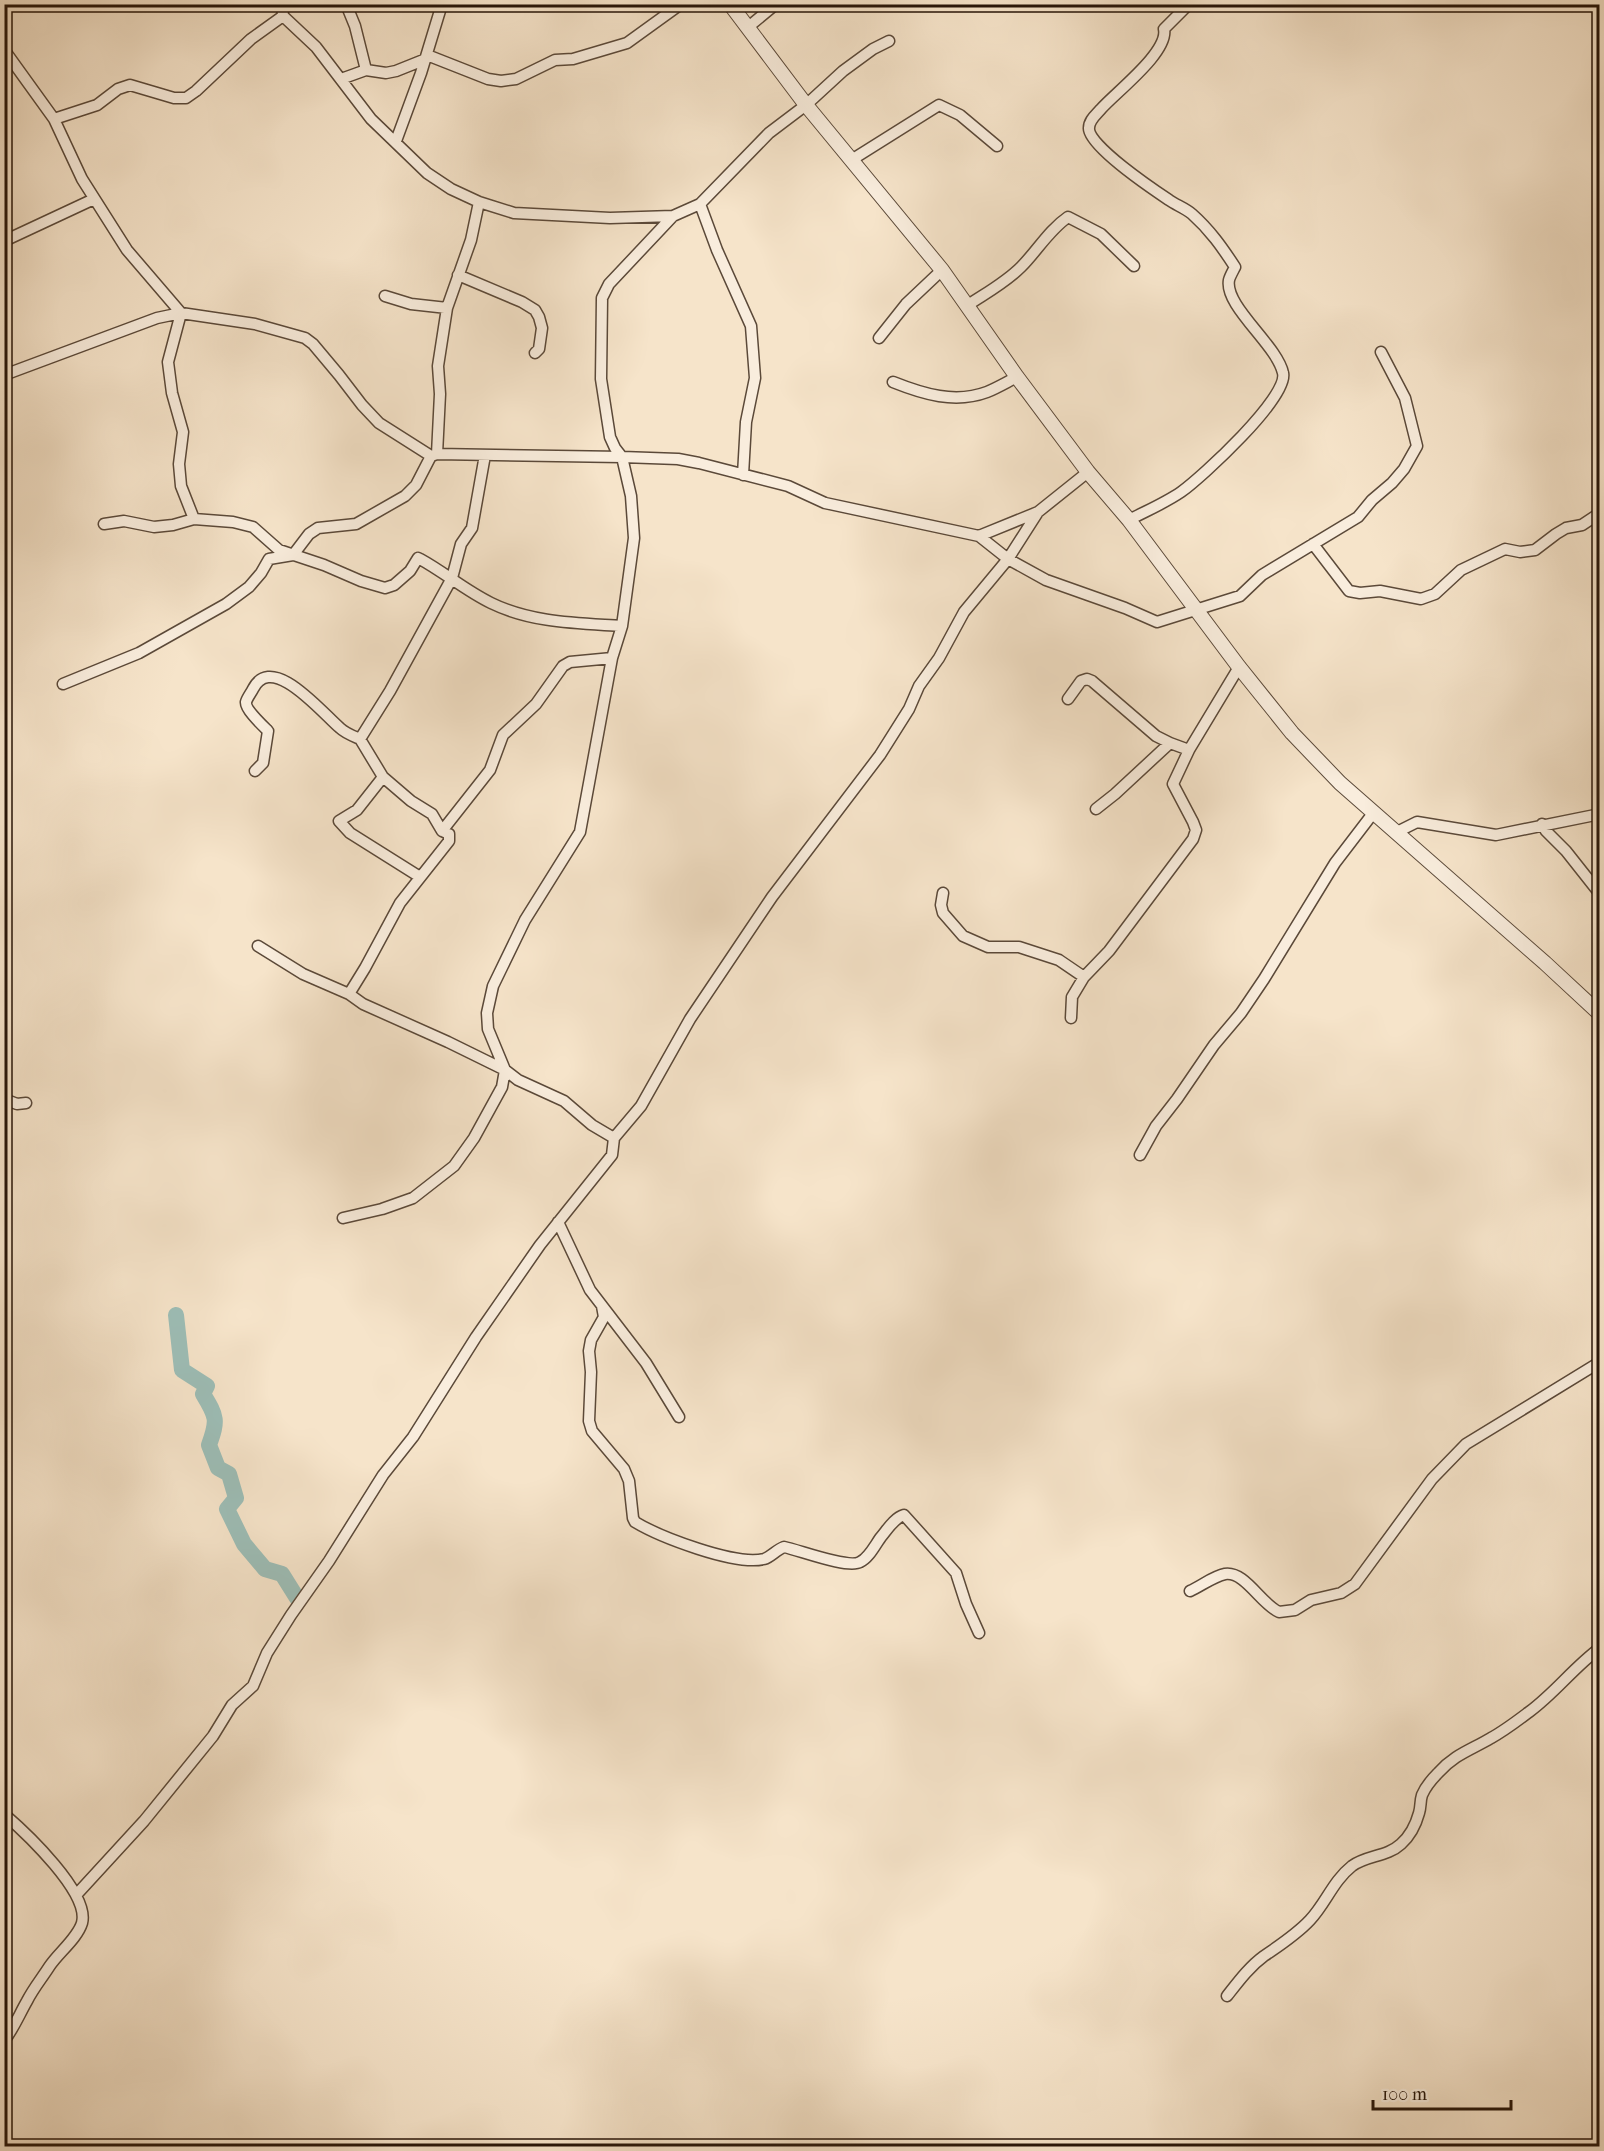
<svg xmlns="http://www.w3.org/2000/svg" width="1604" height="2151" font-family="'IM FELL French Canon',serif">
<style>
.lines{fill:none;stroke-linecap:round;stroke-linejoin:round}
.river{stroke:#9dbeb7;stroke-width:16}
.minor-casing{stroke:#5b4939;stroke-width:13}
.tertiary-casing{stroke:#5b4939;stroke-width:16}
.trunk-casing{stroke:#271509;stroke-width:20}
.minor{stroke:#f9eddd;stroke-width:10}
.tertiary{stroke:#f9eddd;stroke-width:14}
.trunk{stroke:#f6e4ca;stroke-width:18}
</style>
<rect width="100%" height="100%" fill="#f6e4ca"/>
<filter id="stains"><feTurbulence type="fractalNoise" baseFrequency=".00333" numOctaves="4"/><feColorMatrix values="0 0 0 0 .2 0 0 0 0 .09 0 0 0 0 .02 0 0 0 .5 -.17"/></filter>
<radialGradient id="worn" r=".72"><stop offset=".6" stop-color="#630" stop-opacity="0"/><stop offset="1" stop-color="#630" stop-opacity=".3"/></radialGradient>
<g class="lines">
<path class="river" d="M176,1315L182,1370L207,1386L203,1394C217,1417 218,1420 209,1445L218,1468L229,1474L236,1498L227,1509L244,1544L265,1569L282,1574L297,1598"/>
<defs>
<path id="minor" d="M282,4L283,16L316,47L371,119L427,173L451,189L479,202L514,213L610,218L673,216
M346,4L355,26L366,70L386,73L396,71L426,59
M747,28L776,4
M5,51L54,119L82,179L127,250L181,313
M427,55L488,79L501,81L516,79L555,60L573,59L627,43L681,4
M341,79L366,70
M54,119L97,105L118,89L130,85L174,98H186L196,91L251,39L283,16
M396,141L421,73L442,4
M853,159L939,105L960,115L997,146
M700,204L717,250L751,326L755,378L746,422L743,475
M4,241L94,199
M458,275L522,302L535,310L539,317L542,328L539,349L535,353
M385,296L411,304L447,308
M968,305C986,293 1005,283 1021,267C1037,251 1049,230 1068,217L1101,234L1134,266
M181,313L168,362L172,393L183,432L179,464L181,486L194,519
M879,338L906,304L942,270
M4,375L157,318L181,313L255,324L305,338L313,344L339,375L362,405L379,423L431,456L437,454L622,457L678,459L699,463L788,486L825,503L979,536L1008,559L1046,580L1125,608L1157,622L1240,596L1262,575L1358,517L1372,500L1392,483L1404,469L1417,446L1405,398L1381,352
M893,382C923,394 955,404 987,392C997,388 1007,382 1017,377
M437,454L440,394L438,366L447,308L471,240L479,202
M1129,520C1146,511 1165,503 1181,492C1202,477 1289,397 1283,373C1277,345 1224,306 1229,280C1230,276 1233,271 1235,267C1222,247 1210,230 1192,214C1185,208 1176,205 1169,200C1154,190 1087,145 1089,128C1089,120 1096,115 1101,109C1116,92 1169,52 1164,29L1189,4
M104,524L124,521L154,527L173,525L194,519L233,522L253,527L279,550L324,565L361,581L385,588L394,585L410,571L418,558L420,559C444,572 466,591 491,603C532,623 577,623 622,626
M979,536L1038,512L1088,472
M1313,544L1349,591L1360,593L1380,591L1421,599L1435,594L1461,570L1505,549L1520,552L1535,550L1556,534L1566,528L1582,525L1600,513
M63,684L139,653L226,604L249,587L261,573L269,559L293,555L309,534L318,528L356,524L405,496L416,485L431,456
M1068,699L1081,681L1087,679L1092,681L1156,736L1170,743
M255,771L263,763L268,731C262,725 245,709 246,702C247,698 251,693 253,689C272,651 323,714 340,728C345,733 353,736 360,739
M383,777L357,810L339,821L350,833L420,877
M1096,809L1115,794L1170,743L1189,750
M1542,824L1546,831L1566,851L1600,894
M442,831L490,770L503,735L536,704L563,666L570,662L612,658
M1397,832L1417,822L1496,835L1600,814
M943,893L941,905L943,913L963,936L988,947H1019L1059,960L1084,977
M258,946L303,974L349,994L363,1004L448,1042L505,1070L518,1080L564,1101L592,1125L614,1138
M349,994L365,968L400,903L449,841V834L442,831L432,814L411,801L383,777L360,739L390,691L452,578L461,544L472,528L485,455
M1071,1018L1072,997L1084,977L1109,951L1193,839L1196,830L1193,822L1173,784L1189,750L1239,667
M4,1099L17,1104L26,1103
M1140,1155L1156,1126L1177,1099L1214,1045L1241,1013L1264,979L1335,863L1374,812
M343,1218L382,1209L413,1198L454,1166L474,1138L502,1087L505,1070L488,1029L487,1013L493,986L525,920L580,832L612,658L622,626L634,538L631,496L622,457L615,448L610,437L601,379L602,298L609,284L673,216L700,204L769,133L806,105L843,71L873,49L889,41
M558,1222L590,1290L646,1363L679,1417
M602,1306L604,1317L591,1340L589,1351L591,1372L589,1421L592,1431L624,1469L629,1481L633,1518L635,1522C660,1537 735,1566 764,1559C771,1557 776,1550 784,1547C799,1550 848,1569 860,1562C869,1558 875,1545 881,1537C887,1530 894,1518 904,1515L956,1573L966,1604L979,1633
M1190,1591C1201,1586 1214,1576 1225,1574C1245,1571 1260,1603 1279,1612L1295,1610L1311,1600L1341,1593L1355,1584L1432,1479L1466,1444L1600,1362
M4,1814C26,1833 90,1893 82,1923C77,1939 58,1953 49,1967C42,1978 33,1989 27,2001C19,2015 14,2028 4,2041
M77,1894L144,1821L213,1736L232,1705L253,1686L267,1653L291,1615L329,1561L383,1475L413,1437L476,1337L540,1245L612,1155L614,1138L641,1106L690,1019L772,897L880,755L909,709L919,686L939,658L964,612L1008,559L1038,512
M1227,1996C1238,1982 1249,1967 1264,1956C1280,1945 1296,1935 1310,1920C1326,1903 1333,1881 1352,1866C1367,1855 1387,1857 1401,1844C1410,1836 1416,1824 1419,1813C1421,1807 1420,1801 1422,1795C1425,1788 1433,1778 1438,1773C1455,1754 1471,1750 1491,1738C1504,1731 1517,1721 1529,1712C1555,1693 1574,1667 1600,1648"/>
<path id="tertiary" d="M730,4L806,105L942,270L1017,377L1088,472L1129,520L1239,667L1292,733L1340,783L1545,963L1600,1014"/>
<path id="trunk" d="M4,6L7,4"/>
</defs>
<use href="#minor" class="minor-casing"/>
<use href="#tertiary" class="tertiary-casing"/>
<use href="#trunk" class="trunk-casing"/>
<use href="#minor" class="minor"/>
<use href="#tertiary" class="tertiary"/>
<use href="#trunk" class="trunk"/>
</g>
<rect width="1604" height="2151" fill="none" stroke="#f6e4ca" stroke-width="24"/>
<rect x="6" y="6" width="1592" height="2139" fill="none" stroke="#271509" stroke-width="3"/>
<rect x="12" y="12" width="1580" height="2127" fill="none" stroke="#271509" stroke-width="1.5"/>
<path d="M1373 2100v9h138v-9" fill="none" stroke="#271509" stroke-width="3"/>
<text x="1382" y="2100" font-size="18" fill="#271509" stroke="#f9eddd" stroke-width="4.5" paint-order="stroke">100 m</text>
<rect width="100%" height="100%" filter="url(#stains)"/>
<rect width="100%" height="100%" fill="url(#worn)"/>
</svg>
